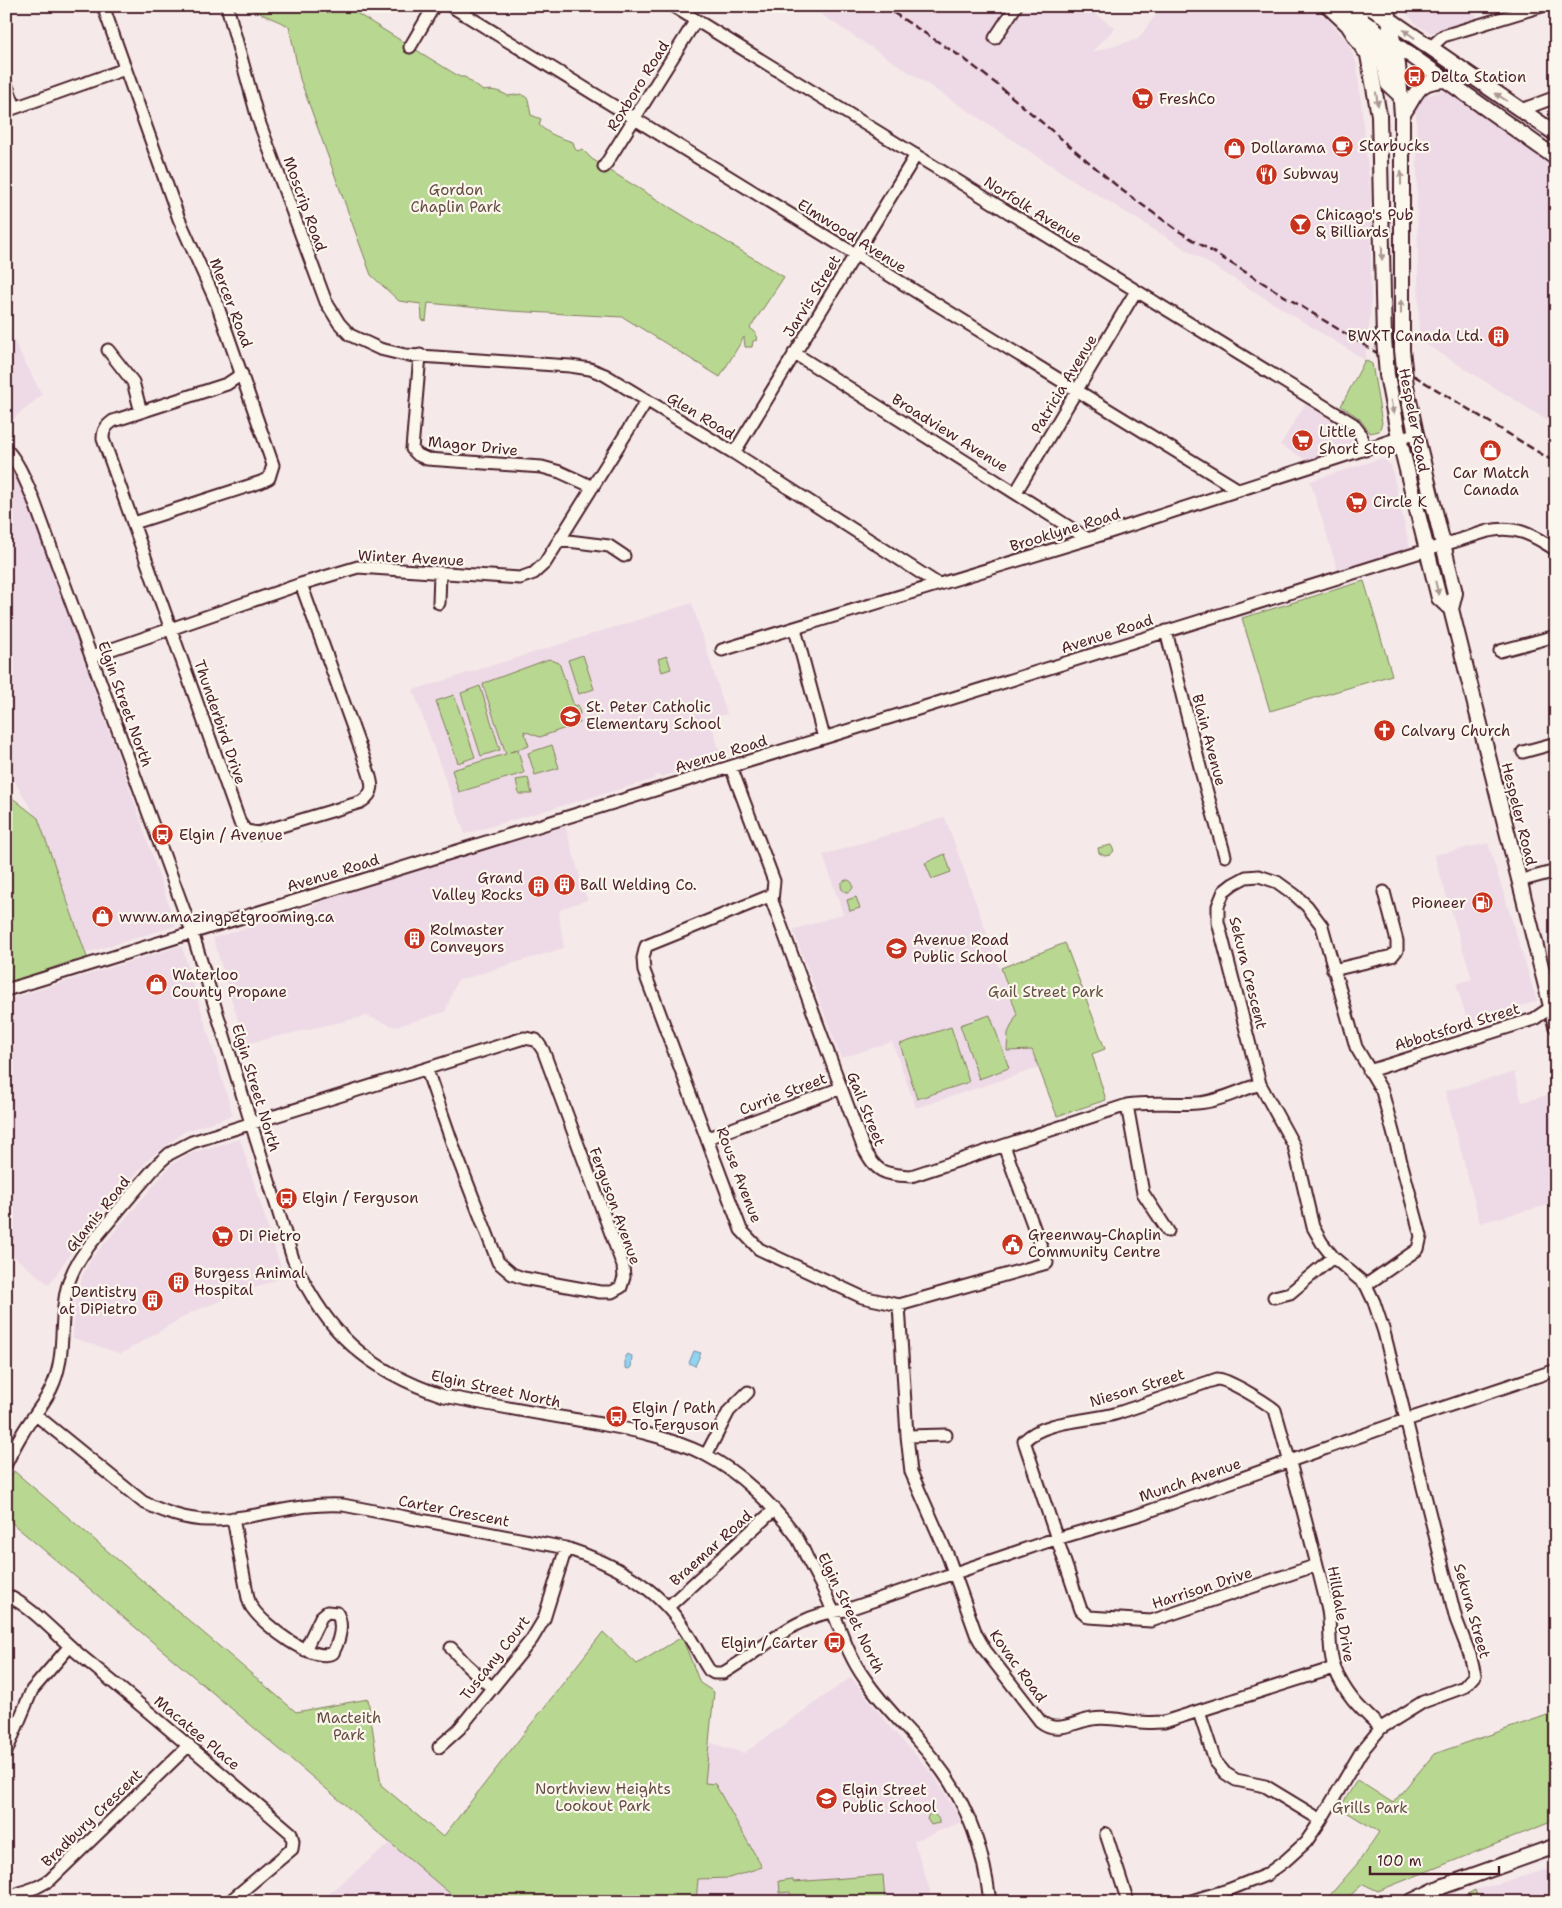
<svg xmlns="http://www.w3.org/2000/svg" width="1562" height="1908" font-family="'Shantell Sans',sans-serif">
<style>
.built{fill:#eedae6}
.green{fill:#b8d891;stroke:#817c5e}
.water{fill:#91d4f2;stroke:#758ca2}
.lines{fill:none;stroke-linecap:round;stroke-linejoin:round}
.minor-casing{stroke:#4a1f2b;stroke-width:15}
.major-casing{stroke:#4a1f2b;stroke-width:18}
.minor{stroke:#fbf7ec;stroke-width:11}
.major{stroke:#fbf7ec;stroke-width:14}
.rail{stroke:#4a1f2b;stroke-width:2.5;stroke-dasharray:8 4;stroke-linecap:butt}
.major-bridge-casing{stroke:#4a1f2b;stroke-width:18;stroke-linecap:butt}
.major-bridge{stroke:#fbf7ec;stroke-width:14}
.oneway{fill:#ab9695}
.labels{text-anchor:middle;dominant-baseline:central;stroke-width:4.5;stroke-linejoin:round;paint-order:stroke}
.poi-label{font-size:15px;fill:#4a1f2b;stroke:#fbf7ec;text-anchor:start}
.street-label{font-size:15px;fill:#4a1f2b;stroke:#fbf7ec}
.park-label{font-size:15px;fill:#664d44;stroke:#fbf7ec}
</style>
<rect width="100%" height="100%" fill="#f5eae9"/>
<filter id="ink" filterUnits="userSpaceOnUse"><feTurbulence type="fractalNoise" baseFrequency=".02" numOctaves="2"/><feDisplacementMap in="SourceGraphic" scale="10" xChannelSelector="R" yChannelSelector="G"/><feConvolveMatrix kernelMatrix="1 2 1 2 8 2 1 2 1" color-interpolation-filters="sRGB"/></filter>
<g filter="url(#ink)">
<path class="built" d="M808,6H1085L1115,28L1092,52L1138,39L1162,6H1311L1329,20L1347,41L1357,64L1371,197V308L1365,360L1075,181Z
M1400,6H1473L1477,19L1431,33L1417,25Z
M1440,91L1449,92L1556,168V426L1419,340L1416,107L1425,96Z
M6,325L42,395L6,425Z
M1305,404L1348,431L1353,437L1351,445L1308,461L1280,445Z
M1379,459L1385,460L1391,465L1410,548L1406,551L1338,572L1310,481Z
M6,466L19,479L131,792L176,926L86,953L40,824L6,767Z
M692,603L727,714L710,719L722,758L660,777L659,775L655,776V779L465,834L413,690Z
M945,817L1011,1000L1039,1068L916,1108L892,1042L841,1058L793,930L843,914L823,855Z
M565,825L587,900L561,909L559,915L564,948L457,981L445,1012L395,1027L367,1016L245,1044L213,938L308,909L323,900Z
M1488,843L1537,1001L1468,1023L1456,984L1472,979L1434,855Z
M180,946L182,947L233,1115L184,1132L151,1157L87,1229L49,1285L6,1250V1000Z
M1514,1072L1522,1102L1555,1093L1556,1203L1480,1223L1445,1091Z
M240,1139L284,1277L192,1312L121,1354L73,1338L75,1299L83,1274L92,1258L170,1166L180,1159L194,1152Z
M851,1677L892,1729L934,1775L962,1822L914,1841L930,1890V1902H696L708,1742L744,1753Z
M391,1842L460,1902H319Z
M1556,1867V1902H1479L1475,1890Z"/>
<path class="green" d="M244,6H345L460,77H465L483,91C492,89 500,91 508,96L522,94L528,99L531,115L541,119L539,125C550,135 560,138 573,142L575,149L578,151L582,149L592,159L617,175L784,277L750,328L755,332L757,340L753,341L752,347H745L744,337L720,377L623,317L510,311L428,303L426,321L422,320L421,304L399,301L371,275L300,79L289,26Z
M1365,360L1372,364L1382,423L1379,431L1370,433L1359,418L1341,406Z
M1364,581L1392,675L1270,711L1242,618Z
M583,655L594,689L579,694L568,660Z
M667,656L671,669L662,672L658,659Z
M549,659L559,663L574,706L578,705L580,714L577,716L580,723L540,737L524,731L529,746L510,752L518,750L524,773L459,792L452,770L506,754L483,685L484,683Z
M480,686L500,750L481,756L461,693Z
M454,695L475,757L458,763L436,701Z
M552,745L559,768L535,775L528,753Z
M528,778L532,794H519L516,780Z
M6,793L38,818L88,960L69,962L6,984Z
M1111,845L1114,851L1110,855L1105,856L1099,853L1098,848Z
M945,854L951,872L932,879L925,863Z
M841 886a6 6 0 1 1 12 0a6 6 0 1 1-12 0Z
M856,897L860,908L850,911L847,900Z
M1065,943L1105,1049L1092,1054L1106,1100L1057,1116L1032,1050L1007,1051L1008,1033L1017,1014L1001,968Z
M990,1015L1009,1068L979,1079L960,1025Z
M951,1027L969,1082L917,1099L900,1044Z
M14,1471L296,1712L368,1699L381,1785L443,1837L603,1632L637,1664L682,1637L700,1683L714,1692L705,1783L715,1784L762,1867L729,1878L698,1879L696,1902H460L6,1518V1488Z
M1556,1712V1820L1378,1891L1363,1884L1343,1902H1324L1358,1863L1379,1832L1340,1808L1357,1780L1393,1803L1434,1754Z
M929,1814H934L939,1819V1823L931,1825L927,1819Z
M883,1875L885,1902H791L790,1892L780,1893L779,1881L792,1879L794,1882Z
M1475,1890L1479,1902H1453Z"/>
<path class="water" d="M694,1351L701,1353L695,1366L689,1363Z
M627,1354L632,1356L631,1367L629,1369L625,1368V1356Z"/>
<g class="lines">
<defs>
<path id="minor" d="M103,6L179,219L217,304L273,465L269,478L261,482L134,523
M227,6L258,119L326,302L339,323L350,335L380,349L405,355L570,366L590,369L605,375L734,453L938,584
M451,6L1239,490
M673,6L1353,424L1360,433L1365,450
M995,38L1016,6
M410,47L434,6
M1430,48L1443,36L1542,6
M6,84L15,107
M1521,110L1556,97
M6,111L125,69
M604,167L696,20
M108,350L133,382L141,412
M794,353L1088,539
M420,355L412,449L418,455L427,459L542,467L560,472L593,487
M242,374L227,384L113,421C106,426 103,430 103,439L240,823L246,831L258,833L361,802C378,791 371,781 366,764L301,584
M6,449C19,463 25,480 33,498L192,932L293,1259C325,1332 368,1371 444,1396C486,1404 529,1412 572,1419C617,1427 664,1434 706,1455C739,1472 771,1503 794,1533C800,1541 804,1552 809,1562C816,1575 823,1588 829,1602C840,1628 848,1656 865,1679C885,1709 912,1732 934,1760C967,1801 984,1850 990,1902
M734,453L916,155
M1016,492L1136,291
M560,540L609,546L624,556
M439,603L440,573
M795,629L824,738
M1166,631L1201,771L1225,856
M722,650L1088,539L1399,438L1416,434
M1500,651L1556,636
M92,656L301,584L358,567L520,578L534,573L545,563L647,400
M1523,752L1556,743
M731,767L774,881L772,901L863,1147C877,1173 882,1174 911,1176L1127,1105C1151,1101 1173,1105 1197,1103C1218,1102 1240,1090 1260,1084
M1519,881L1556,871
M772,895L646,946L643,958L644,971L741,1230L759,1249L862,1297L899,1305L1047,1263L1004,1146
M1333,970L1392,956L1397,950V941L1384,892
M6,990L934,704L1488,531C1516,525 1533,535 1556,550
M1369,1071L1534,1019L1556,1004
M1127,1105L1143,1193L1168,1231
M708,1138L841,1088
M1274,1297L1290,1293L1333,1257
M899,1305L907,1436L911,1472L948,1556L976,1634L985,1650L1040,1721C1057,1735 1073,1722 1092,1719C1108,1716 1124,1721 1140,1722C1148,1723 1156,1722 1164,1722L1334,1668
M36,1415L143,1502C164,1512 185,1520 209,1520C255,1520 295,1502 343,1505L566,1548C612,1563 655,1585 683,1627C692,1640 700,1656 709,1670L714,1673H723C767,1648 792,1614 846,1610L1046,1542L1141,1514L1397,1423L1556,1370
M907,1436L946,1435
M706,1455L729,1411L748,1392
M6,1464C11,1454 16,1443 22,1434C32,1416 47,1402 54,1382C66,1352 59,1320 67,1288C74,1260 94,1240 112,1218C127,1200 143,1181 159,1163L169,1154L192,1142L524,1038L536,1040L543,1050L623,1266L624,1277L621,1287L612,1292H600L523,1278L512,1274L498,1262L455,1151L427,1070
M233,1518L248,1598C249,1601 250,1606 253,1609C265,1626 312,1663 333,1653C339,1641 344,1625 337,1613L327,1612L321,1617L305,1650
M1317,1565L1151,1621L1089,1617L1081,1610L1024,1441C1046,1419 1090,1422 1118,1413C1151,1402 1184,1390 1217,1379C1228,1379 1265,1402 1275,1410C1294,1475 1311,1540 1327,1605C1332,1626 1327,1650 1335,1669C1346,1696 1361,1709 1381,1728
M6,1595C33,1607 57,1636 80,1655C151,1713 221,1773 291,1833L293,1841L292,1849L229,1902
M668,1607L774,1510
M451,1648L465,1663L492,1688
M1199,1712L1215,1761L1225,1773L1236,1780L1265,1786L1321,1820
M439,1747L459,1729L532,1639L544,1619L566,1548
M6,1752L32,1690L70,1646
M1106,1834L1128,1902
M6,1898L37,1887L50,1880L189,1745
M1188,1902L1228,1890L1266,1875L1285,1861L1306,1842L1321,1820L1361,1752L1381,1728L1423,1702L1464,1687L1475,1675L1470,1655L1456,1619L1384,1332L1374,1302L1366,1285L1333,1257L1322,1243L1313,1227L1294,1146L1260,1084L1218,922V906L1224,891L1233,884L1246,877L1259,876L1277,882L1295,895L1307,906L1322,926L1356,1047L1382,1091L1421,1236L1418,1249L1366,1285"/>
<path id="major" d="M1328,6L1348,25L1364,50
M1341,6L1556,158
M1359,6L1379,115L1384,339
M1368,6L1389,19L1556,134
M1386,6L1398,65L1402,115V350
M1373,27L1381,50L1388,84L1401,96
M1402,115C1417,95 1415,81 1445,80
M1387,375L1399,438L1439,598L1451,609
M1406,386L1416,434L1455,593L1451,609L1556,1026
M1410,1902L1441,1887L1556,1846"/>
</defs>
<use href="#minor" class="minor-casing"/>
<use href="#major" class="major-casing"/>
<use href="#minor" class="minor"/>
<use href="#major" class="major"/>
<path class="rail" d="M883,6L963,58L999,86L1123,191L1177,230L1556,463"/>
<defs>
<path id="major-bridge" d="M1384,339L1387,375
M1402,350L1406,386"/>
</defs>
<use href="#major-bridge" class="major-bridge-casing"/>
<use href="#major-bridge" class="major-bridge"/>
</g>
<defs><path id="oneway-solid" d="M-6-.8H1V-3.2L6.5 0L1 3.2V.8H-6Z" transform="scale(1.25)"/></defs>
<g class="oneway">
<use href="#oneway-solid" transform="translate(1409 34) rotate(-144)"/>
<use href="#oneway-solid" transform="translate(1501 97) rotate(-147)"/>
<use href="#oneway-solid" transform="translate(1377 99) rotate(81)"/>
<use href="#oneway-solid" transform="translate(1401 178) rotate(-90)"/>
<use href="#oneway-solid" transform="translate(1382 253) rotate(90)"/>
<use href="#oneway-solid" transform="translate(1401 307) rotate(-90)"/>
<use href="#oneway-solid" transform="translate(1392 407) rotate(79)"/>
<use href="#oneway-solid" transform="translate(1437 588) rotate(76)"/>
</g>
</g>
<defs>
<symbol id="bus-disc" viewBox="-11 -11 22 22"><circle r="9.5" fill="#c8321e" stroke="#fbf7ec"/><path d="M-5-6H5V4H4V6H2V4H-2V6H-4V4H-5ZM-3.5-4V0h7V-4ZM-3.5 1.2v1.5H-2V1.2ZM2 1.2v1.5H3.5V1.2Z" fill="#fff"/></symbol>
<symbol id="supermarket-disc" viewBox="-11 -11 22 22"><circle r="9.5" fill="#c8321e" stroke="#fbf7ec"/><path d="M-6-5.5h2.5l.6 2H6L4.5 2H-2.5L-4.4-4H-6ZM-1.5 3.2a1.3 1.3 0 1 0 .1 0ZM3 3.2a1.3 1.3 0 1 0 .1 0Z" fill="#fff"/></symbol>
<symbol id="cafe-disc" viewBox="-11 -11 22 22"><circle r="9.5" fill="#c8321e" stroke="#fbf7ec"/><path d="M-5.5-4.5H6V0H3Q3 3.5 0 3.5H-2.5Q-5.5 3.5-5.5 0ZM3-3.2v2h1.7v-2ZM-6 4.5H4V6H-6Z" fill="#fff"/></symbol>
<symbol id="shop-disc" viewBox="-11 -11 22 22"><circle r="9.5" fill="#c8321e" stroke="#fbf7ec"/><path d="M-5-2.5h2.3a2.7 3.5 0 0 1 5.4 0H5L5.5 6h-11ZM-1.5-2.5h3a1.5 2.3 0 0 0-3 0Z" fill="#fff"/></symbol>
<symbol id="restaurant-disc" viewBox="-11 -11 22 22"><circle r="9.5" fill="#c8321e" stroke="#fbf7ec"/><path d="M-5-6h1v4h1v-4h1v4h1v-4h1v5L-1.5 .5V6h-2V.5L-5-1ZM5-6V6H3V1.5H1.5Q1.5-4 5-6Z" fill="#fff"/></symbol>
<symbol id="bar-disc" viewBox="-11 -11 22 22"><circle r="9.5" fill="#c8321e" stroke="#fbf7ec"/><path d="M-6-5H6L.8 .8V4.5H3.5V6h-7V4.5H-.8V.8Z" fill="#fff"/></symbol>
<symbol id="building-disc" viewBox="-11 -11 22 22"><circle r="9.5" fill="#c8321e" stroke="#fbf7ec"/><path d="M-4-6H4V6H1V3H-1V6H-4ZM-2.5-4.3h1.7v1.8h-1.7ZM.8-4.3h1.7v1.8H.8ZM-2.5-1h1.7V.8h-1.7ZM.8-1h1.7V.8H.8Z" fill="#fff"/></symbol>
<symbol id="school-disc" viewBox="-11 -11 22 22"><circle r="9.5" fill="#c8321e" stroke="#fbf7ec"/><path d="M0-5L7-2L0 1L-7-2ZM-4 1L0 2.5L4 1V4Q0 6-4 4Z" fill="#fff"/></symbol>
<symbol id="church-disc" viewBox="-11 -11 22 22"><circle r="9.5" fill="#c8321e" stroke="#fbf7ec"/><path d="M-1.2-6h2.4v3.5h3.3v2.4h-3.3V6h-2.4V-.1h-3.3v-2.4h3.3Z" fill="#fff"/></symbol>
<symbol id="fuel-disc" viewBox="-11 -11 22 22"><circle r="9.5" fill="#c8321e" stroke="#fbf7ec"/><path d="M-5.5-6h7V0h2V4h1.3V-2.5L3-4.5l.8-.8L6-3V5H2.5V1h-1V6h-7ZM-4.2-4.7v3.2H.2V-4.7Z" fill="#fff"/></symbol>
<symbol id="civic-disc" viewBox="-11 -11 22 22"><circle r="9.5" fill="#c8321e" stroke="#fbf7ec"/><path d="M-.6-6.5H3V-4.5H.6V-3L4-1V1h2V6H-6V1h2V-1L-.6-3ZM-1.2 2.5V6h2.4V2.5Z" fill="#fff"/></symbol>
</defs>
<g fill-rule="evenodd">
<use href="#bus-disc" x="1402" y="64" width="25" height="25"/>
<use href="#supermarket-disc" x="1130" y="86" width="25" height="25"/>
<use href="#cafe-disc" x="1330" y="134" width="25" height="25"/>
<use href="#shop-disc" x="1222" y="136" width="25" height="25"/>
<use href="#restaurant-disc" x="1254" y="162" width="25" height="25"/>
<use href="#bar-disc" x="1288" y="212" width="25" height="25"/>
<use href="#building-disc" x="1486" y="324" width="25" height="25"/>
<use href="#supermarket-disc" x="1290" y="428" width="25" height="25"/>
<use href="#shop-disc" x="1478" y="438" width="25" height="25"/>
<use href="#supermarket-disc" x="1344" y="490" width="25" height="25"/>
<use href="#school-disc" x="558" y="704" width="25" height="25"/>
<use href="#church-disc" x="1372" y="718" width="25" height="25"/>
<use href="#bus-disc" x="150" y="822" width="25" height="25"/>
<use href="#building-disc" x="552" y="872" width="25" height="25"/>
<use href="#building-disc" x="526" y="874" width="25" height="25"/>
<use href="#fuel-disc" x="1470" y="890" width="25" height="25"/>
<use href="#shop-disc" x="90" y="904" width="25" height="25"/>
<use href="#building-disc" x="402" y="926" width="25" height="25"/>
<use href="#school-disc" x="884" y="936" width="25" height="25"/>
<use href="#shop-disc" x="144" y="972" width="25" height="25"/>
<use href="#bus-disc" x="274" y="1186" width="25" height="25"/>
<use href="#supermarket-disc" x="210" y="1224" width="25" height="25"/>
<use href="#civic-disc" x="1000" y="1232" width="25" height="25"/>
<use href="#building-disc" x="166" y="1270" width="25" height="25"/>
<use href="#building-disc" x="140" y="1288" width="25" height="25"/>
<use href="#bus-disc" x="604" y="1404" width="25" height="25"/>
<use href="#bus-disc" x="822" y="1630" width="25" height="25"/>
<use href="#school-disc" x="814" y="1786" width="25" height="25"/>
</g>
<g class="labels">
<g class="poi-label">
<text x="1431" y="77">Delta Station</text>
<text x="1159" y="99">FreshCo</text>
<text x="1359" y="146">Starbucks</text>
<text x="1251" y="148">Dollarama</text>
<text x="1283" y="174">Subway</text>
<text x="1316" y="215">Chicago's Pub<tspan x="1316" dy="17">&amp; Billiards</tspan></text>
<text x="1483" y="336" text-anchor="end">BWXT Canada Ltd.</text>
<text x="1319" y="432">Little<tspan x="1319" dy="17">Short Stop</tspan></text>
<text x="1491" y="473" text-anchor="middle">Car Match<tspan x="1491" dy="17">Canada</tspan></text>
<text x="1373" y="502">Circle K</text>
<text x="586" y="707">St. Peter Catholic<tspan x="586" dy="17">Elementary School</tspan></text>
<text x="1401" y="731">Calvary Church</text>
<text x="179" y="835">Elgin / Avenue</text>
<text x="523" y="878" text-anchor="end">Grand<tspan x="523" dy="17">Valley Rocks</tspan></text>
<text x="580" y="885">Ball Welding Co.</text>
<text x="1466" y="903" text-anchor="end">Pioneer</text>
<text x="119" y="917">www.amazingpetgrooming.ca</text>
<text x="430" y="930">Rolmaster<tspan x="430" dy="17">Conveyors</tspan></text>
<text x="913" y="940">Avenue Road<tspan x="913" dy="17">Public School</tspan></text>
<text x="172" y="975">Waterloo<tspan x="172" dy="17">County Propane</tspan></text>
<text x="302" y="1198">Elgin / Ferguson</text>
<text x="1028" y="1235">Greenway-Chaplin<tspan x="1028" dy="17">Community Centre</tspan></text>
<text x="239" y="1236">Di Pietro</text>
<text x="194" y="1273">Burgess Animal<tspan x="194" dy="17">Hospital</tspan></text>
<text x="137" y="1292" text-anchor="end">Dentistry<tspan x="137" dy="17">at DiPietro</tspan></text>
<text x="632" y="1408">Elgin / Path<tspan x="632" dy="17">To Ferguson</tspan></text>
<text x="818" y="1643" text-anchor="end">Elgin / Carter</text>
<text x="842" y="1790">Elgin Street<tspan x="842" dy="17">Public School</tspan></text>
</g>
<g class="street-label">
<text transform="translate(638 86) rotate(-58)">Roxboro Road</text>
<text transform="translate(305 204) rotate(70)">Moscrip Road</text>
<text transform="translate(1033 210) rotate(32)">Norfolk Avenue</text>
<text transform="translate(852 236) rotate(32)">Elmwood Avenue</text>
<text transform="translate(812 296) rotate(-58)">Jarvis Street</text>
<text transform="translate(231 303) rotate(69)">Mercer Road</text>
<text transform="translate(1064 384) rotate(-59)">Patricia Avenue</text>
<text transform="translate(701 416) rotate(31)">Glen Road</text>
<text transform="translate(1414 420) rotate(79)">Hespeler Road</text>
<text transform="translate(950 433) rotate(32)">Broadview Avenue</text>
<text transform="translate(473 446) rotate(6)">Magor Drive</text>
<text transform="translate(1065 530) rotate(-17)">Brooklyne Road</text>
<text transform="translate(411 558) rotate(3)">Winter Avenue</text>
<text transform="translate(1107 634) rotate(-18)">Avenue Road</text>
<text transform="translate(125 704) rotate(70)">Elgin Street North</text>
<text transform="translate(220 722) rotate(71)">Thunderbird Drive</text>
<text transform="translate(1209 740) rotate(75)">Blain Avenue</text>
<text transform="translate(721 754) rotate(-17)">Avenue Road</text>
<text transform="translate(1519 814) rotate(76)">Hespeler Road</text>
<text transform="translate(333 873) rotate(-17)">Avenue Road</text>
<text transform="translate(1248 973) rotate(76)">Sekura Crescent</text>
<text transform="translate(1457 1027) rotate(-17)">Abbotsford Street</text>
<text transform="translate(256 1088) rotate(73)">Elgin Street North</text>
<text transform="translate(783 1094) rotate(-21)">Currie Street</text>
<text transform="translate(866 1109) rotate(68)">Gail Street</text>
<text transform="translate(739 1175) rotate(69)">Rouse Avenue</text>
<text transform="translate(615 1206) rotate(70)">Ferguson Avenue</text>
<text transform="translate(98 1214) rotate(-51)">Glamis Road</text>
<text transform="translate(1137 1388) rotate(-17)">Nieson Street</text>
<text transform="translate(496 1389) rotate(12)">Elgin Street North</text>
<text transform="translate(1190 1480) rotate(-19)">Munch Avenue</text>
<text transform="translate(454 1511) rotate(11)">Carter Crescent</text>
<text transform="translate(711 1548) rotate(-42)">Braemar Road</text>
<text transform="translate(1202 1588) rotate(-18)">Harrison Drive</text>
<text transform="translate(1472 1611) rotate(74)">Sekura Street</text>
<text transform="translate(851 1613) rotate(64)">Elgin Street North</text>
<text transform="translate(1341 1614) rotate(80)">Hilldale Drive</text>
<text transform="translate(495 1658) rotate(-52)">Tuscany Court</text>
<text transform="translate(1018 1666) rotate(54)">Kovac Road</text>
<text transform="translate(197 1733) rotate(40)">Macatee Place</text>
<text transform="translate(92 1818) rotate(-44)">Bradbury Crescent</text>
</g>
<g class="park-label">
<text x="456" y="190">Gordon<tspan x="456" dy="17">Chaplin Park</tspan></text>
<text x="1046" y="992">Gail Street Park</text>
<text x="349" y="1718">Macteith<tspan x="349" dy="17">Park</tspan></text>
<text x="603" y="1789">Northview Heights<tspan x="603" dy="17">Lookout Park</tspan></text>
<text x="1370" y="1808">Grills Park</text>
</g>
</g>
<rect width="1562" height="1908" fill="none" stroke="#fbf7ec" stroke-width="25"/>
<rect x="12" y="12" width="1537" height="1883" fill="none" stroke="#4a1f2b" stroke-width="2" filter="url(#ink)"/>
<path d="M1370 1866v8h129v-8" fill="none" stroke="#4a1f2b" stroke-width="2.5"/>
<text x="1377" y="1866" font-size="15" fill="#4a1f2b" stroke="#fbf7ec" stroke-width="4" paint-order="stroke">100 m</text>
</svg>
